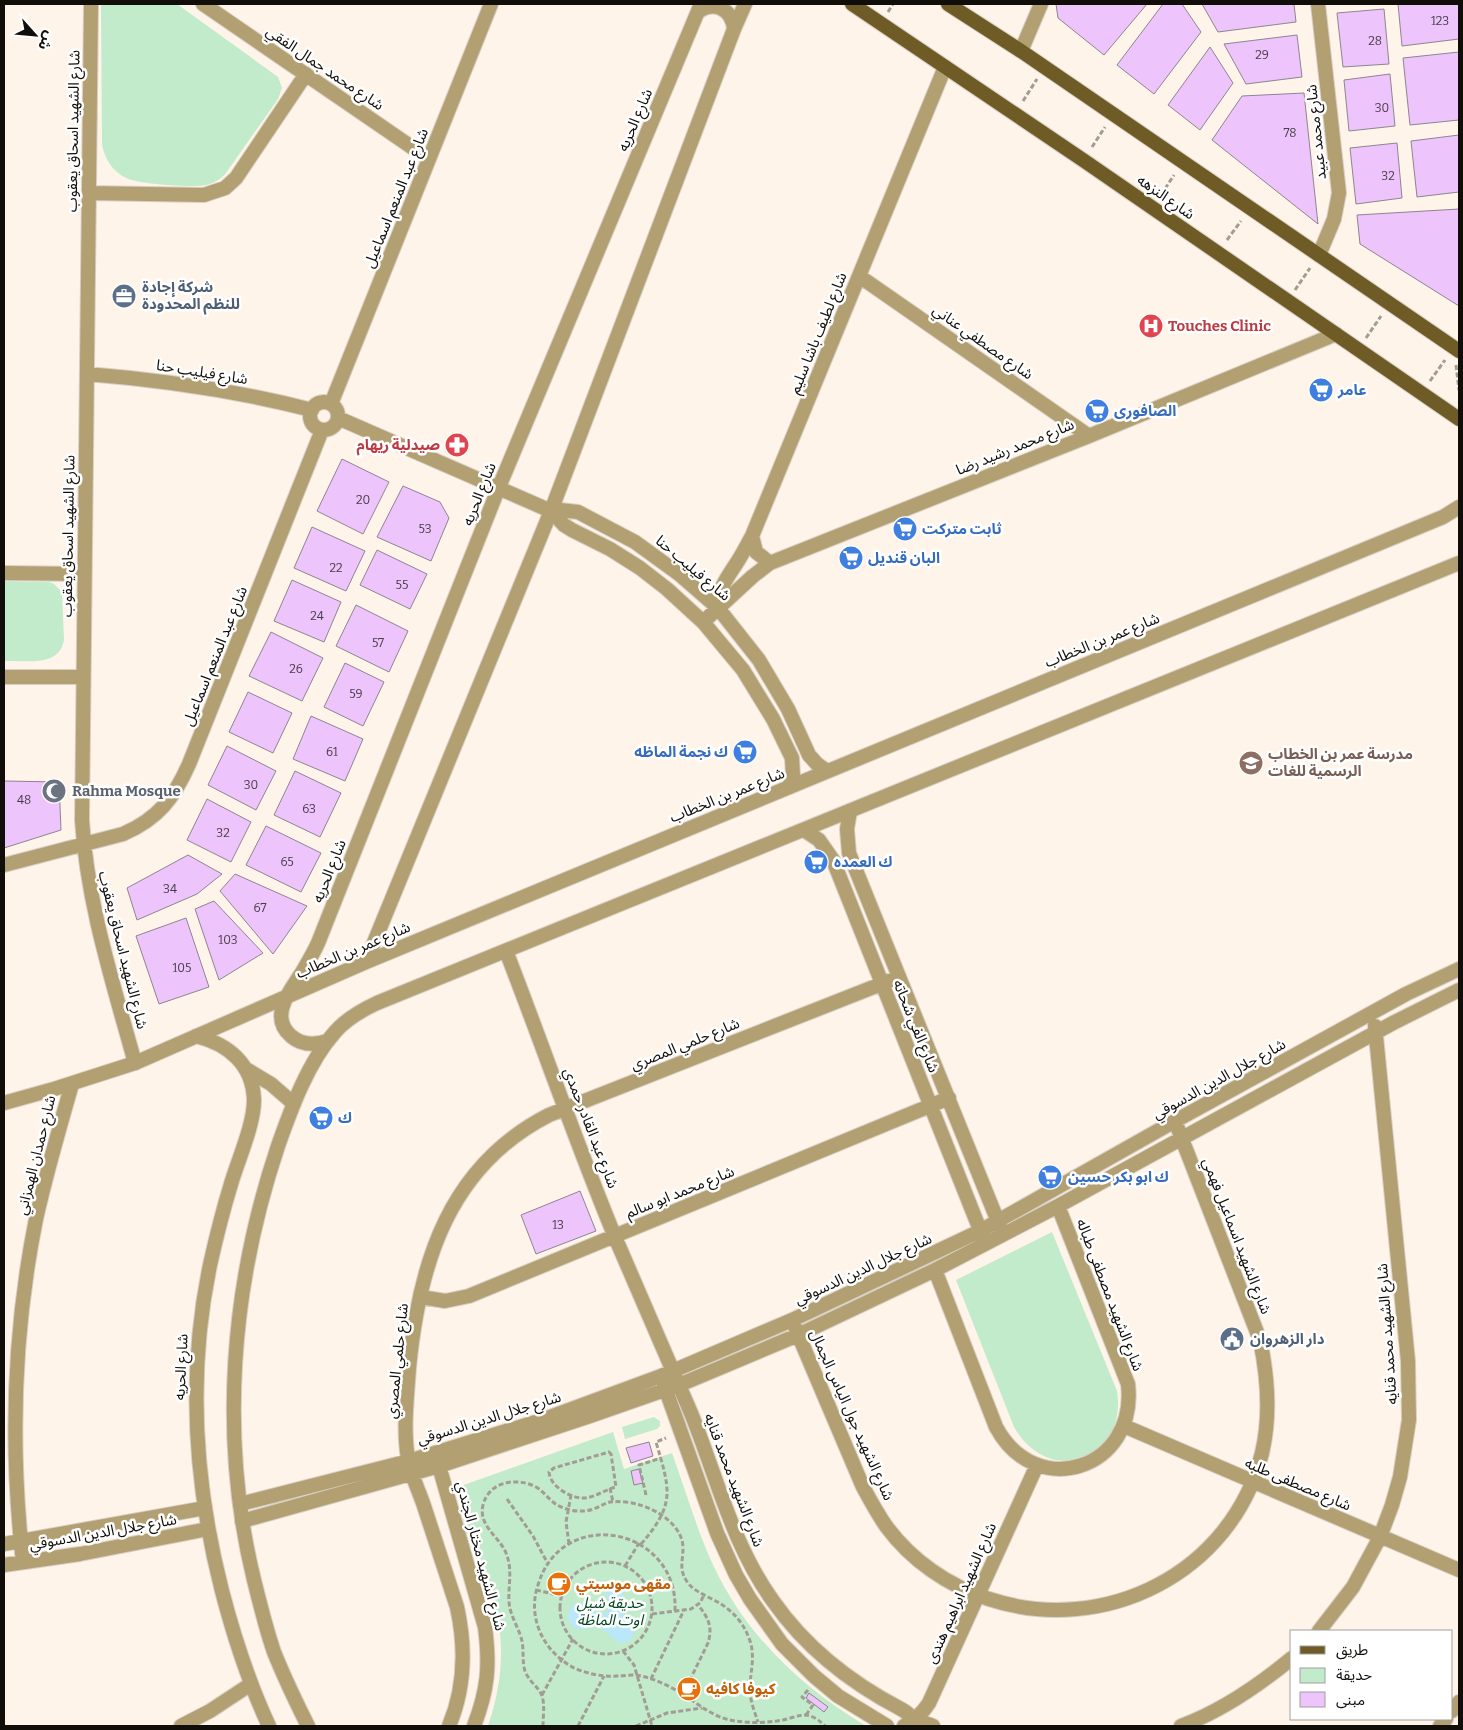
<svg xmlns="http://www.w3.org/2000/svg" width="1463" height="1730" font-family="Bitter,'Noto Sans Arabic',serif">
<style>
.green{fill:#c1ebca}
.water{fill:#bbe7fa}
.building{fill:#edc4fc;stroke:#8d8590}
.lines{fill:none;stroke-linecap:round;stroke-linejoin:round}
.minor-casing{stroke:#d8cfc5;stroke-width:16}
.tertiary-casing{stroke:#d8cfc5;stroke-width:16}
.primary-casing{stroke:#d8cfc5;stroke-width:16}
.path{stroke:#a39c94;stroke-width:3;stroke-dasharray:5 2.5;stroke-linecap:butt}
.minor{stroke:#b2a072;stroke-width:14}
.tertiary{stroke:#b2a072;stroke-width:14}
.primary{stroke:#6e5b26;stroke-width:14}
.labels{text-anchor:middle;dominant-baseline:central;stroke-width:5;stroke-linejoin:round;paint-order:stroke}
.number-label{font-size:12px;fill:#483c46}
.street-label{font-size:15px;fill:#110e0a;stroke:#fff}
.service-label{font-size:15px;font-weight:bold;fill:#4e5e75;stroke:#fff;text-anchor:start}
.health-label{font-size:15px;font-weight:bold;fill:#be3a42;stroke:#fff;text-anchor:start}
.shop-label{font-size:15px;font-weight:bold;fill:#366cbe;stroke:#fff;text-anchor:start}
.education-label{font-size:15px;font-weight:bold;fill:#785e54;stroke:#fff;text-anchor:start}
.worship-label{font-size:15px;font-weight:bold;fill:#5b616d;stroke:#fff;text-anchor:start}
.food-label{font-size:15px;font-weight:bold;fill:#c56008;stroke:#fff;text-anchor:start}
.park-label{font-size:15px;font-style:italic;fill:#00461e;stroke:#fff}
</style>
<rect width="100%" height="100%" fill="#fef4e9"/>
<path class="green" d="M101,4H177L278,77L282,88L278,99L226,173C221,179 214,183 206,185C193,188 138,184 126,178C112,171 105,159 102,145Z
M4,581L49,582L54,584L62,592L64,640C59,668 25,660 4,661Z
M1052,1232L1117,1391C1128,1460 1049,1489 1014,1427L956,1280Z
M654,1417L660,1421V1426L657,1429L625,1439L622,1427Z
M613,1432L624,1469L672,1453C686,1491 697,1531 714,1567C746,1635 802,1688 866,1726H488C504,1679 507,1630 487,1584C474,1554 459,1522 459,1488L461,1486Z"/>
<path class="water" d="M612,1584C633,1583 619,1602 622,1611C625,1623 640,1623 631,1639L624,1643C612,1642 609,1631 599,1628C592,1626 584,1630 577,1629C565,1623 565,1609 577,1603L587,1604L599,1614L607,1612L610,1606L605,1591Z"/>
<path class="building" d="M1056,4H1147L1104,55L1058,18Z
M1163,4H1182L1201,32L1154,94L1117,65Z
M1202,4H1294L1296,22L1218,32Z
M1398,4H1459V39L1402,46Z
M1384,9L1389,64L1343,67L1337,13Z
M1297,35L1302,77L1246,84L1224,44Z
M1210,47L1233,83L1200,130L1168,105Z
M1459,52V120L1410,125L1403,58Z
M1390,74L1395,126L1349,131L1344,80Z
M1304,93L1318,224L1212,140L1242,96Z
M1459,135V192L1417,197L1411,141Z
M1397,143L1402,198L1356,204L1350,148Z
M1459,209V306L1360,244L1357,215Z
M342,459L389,482L363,534L317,511Z
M403,486L440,502L449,518L431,561L377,537Z
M312,527L365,551L346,591L294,568Z
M377,550L427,574L410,609L360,585Z
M292,580L341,602L324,642L274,621Z
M356,605L408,631L389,672L336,646Z
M271,632L323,658L302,701L249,676Z
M345,663L384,682L363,726L324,707Z
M248,692L292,713L273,753L229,732Z
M311,716L363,739L345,781L293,759Z
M227,746L276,771L256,810L208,785Z
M295,771L341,793L320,837L274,815Z
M4,781L59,782L61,830L4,848Z
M207,799L251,822L231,862L187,840Z
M266,826L321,853L301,892L246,865Z
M188,855L222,874L197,894L137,920L127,888Z
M235,874L307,906L273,954L220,891Z
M214,901L263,953L219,980L195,909Z
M186,918L209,987L159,1004L136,936Z
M580,1191L596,1231L536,1254L521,1215Z
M649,1442L653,1456L631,1463L626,1448Z
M639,1469L643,1483L634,1485L631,1471Z
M809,1693L828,1707L824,1712L806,1698Z"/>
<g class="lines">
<defs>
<path id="minor" d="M91,4L82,820C87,903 113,983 135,1063
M203,4L429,159
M1318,4L1339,193L1334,219L1319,255
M1021,51L1041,4
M89,193L204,195L225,188L236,178L306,74
M859,276L1089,436
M87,374C163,380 238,391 312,410
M310 416a14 14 0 1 1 28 0a14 14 0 1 1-28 0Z
M331,404L491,4
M338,418L551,511L564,525L572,530L610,549L640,568L667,589L703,622L743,670L773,719L792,758L793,776L789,787
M551,511L560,510L578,512L635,542L679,574L718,608L759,660L788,709L809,755L817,764L827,771
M752,536L756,552L770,563
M4,573L84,574
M718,608C718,590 726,579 736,564C742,555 747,545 752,536L945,67
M703,622L753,576L770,563L1089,436L1336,334
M4,677H83
M850,811L847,829L849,853L1001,1229
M804,830L819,840L833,860L984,1240
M4,865L123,834C158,819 174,798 189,764L322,430
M506,951C543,1046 576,1143 615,1237C640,1296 666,1354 691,1413C717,1477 732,1544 773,1601C806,1648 851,1683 901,1709C907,1712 911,1717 916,1720C921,1722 928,1724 933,1726
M935,1270L996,1427C1036,1502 1138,1469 1128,1384L1058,1206
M421,1297L445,1301L469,1296L949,1098
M795,1327L863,1487C870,1500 877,1513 886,1526C911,1560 948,1586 989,1599C1104,1637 1232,1573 1262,1453C1271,1415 1268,1378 1260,1340L1175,1121
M663,1382L717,1533L736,1575L750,1599L782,1644L814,1676L838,1696L887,1726
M1124,1426L1459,1570
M437,1459L485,1627C490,1666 488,1689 474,1726
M240,1504L409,1461L539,1421L661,1376L792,1320L980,1231L1175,1121L1406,994L1459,969
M242,1521L439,1466L590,1416L679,1385L798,1335L935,1270L1058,1206L1393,1023L1459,990
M4,1544L205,1508
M23,1562C10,1447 13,1333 36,1219C46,1174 59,1129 72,1084
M4,1565L80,1554L208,1529
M1319,1631L1353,1587L1380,1537L1392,1505L1400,1477L1409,1420L1408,1361L1375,1026
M1452,1711L1459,1702
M181,1726L210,1711L251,1684
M449,1726C465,1688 466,1648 457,1607C446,1574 435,1540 424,1506C419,1491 411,1475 408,1459C403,1429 407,1398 409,1368C419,1263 449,1166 549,1115L899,977
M904,1726C915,1720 922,1714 929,1703L1037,1465
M1181,1726C1222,1711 1258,1686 1292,1658
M1440,1726L1446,1719"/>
<path id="tertiary" d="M698,12C714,0 732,9 734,29
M366,962L551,511L734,29L745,4
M196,1036C228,1044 253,1064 254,1100C254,1125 238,1160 231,1184C223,1210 216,1238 210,1265C187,1375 194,1482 222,1591C234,1637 249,1683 269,1726
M328,1041C315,1045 302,1046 291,1036C269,1017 289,992 301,974C307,964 313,954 318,943L499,487L701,4
M246,1069L271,1084L294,1104
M4,1103L54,1089L135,1063L366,962L1443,517L1459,507
M308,1726C296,1702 284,1677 274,1652C266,1629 260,1604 254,1580C219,1437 231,1286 278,1146C291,1109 308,1062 335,1032C346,1019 362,1010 377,1003L1459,563"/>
<path id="primary" d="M852,4L1083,160L1459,419
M948,4L1021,51L1459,351"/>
</defs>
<use href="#minor" class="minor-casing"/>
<use href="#tertiary" class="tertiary-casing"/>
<use href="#primary" class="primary-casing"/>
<path class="path" d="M888,12L893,4
M1023,101L1037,79
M1092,147L1105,127
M1161,195L1174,175
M1227,240L1241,221
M1295,290L1310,268
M1366,338L1381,316
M1456,365L1459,390
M1430,381L1445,360
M609,1452L611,1454L616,1487C606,1489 596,1497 585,1498C572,1499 550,1487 549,1472L554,1468Z
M610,1488L613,1502
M646,1495L639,1465L661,1458
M507,1499L533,1536L548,1564
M569,1544L566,1522L571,1495
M641,1544C676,1504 670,1490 656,1442L666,1438
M560 1608a46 46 0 1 1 92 0a46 46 0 1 1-92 0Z
M625,1566L639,1543
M536,1590L562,1596
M675,1611C679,1527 562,1504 538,1585C532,1602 534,1621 542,1636C549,1650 561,1661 574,1668C588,1674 603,1677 618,1676C625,1676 633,1674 641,1676C655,1679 670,1686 682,1694C700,1705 714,1718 735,1721C749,1723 764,1723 777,1721C799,1718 806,1707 825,1726
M652,1614L691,1609L700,1603L704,1595
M623,1651L634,1665L652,1726
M651,1679L684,1610
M683,1694L708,1643C713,1627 708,1617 698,1605
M542,1695L573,1639
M806,1715L813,1705L802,1697L808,1690
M543,1726C543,1717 545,1705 542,1696C539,1687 529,1682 525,1671C522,1662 524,1651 522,1641C519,1628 510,1616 509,1602C508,1585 513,1570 506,1553C499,1536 478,1526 483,1505C489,1481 517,1477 536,1487C543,1491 547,1497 553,1502C564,1511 583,1514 596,1508C601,1506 605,1503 610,1502C619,1501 631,1502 640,1505C658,1510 683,1526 683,1548C683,1560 679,1569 686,1580C692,1590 701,1593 710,1598C729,1607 743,1620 750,1641C756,1659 749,1675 750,1693C751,1703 755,1713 758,1722
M578,1726L604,1676
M636,1726L667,1713L702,1708"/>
<use href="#minor" class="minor"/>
<use href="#tertiary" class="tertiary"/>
<use href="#primary" class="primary"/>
</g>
<defs>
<symbol id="office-disc" viewBox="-11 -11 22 22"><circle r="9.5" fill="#5c6f8a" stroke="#fff"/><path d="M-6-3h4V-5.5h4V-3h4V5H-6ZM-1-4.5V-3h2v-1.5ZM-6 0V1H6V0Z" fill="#fff"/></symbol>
<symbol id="hospital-disc" viewBox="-11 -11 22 22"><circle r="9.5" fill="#e0444e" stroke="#fff"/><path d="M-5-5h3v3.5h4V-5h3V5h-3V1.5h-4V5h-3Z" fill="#fff"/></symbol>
<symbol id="supermarket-disc" viewBox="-11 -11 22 22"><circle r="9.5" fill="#3f7fe0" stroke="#fff"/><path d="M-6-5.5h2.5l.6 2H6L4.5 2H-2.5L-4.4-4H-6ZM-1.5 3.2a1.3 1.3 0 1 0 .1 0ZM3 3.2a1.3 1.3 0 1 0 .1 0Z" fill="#fff"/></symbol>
<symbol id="pharmacy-disc" viewBox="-11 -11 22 22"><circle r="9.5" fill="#e0444e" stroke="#fff"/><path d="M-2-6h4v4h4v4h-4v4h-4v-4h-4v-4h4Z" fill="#fff"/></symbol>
<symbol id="school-disc" viewBox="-11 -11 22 22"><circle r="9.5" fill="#8d6e63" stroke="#fff"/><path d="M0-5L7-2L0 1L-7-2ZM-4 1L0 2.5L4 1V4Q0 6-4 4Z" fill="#fff"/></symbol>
<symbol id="mosque-disc" viewBox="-11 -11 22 22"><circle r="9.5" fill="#6b7280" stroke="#fff"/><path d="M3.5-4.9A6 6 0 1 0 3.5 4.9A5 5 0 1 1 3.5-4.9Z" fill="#fff"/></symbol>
<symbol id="civic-disc" viewBox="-11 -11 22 22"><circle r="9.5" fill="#5c6f8a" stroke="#fff"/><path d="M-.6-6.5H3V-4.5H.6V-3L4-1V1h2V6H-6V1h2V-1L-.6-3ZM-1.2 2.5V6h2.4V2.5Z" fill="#fff"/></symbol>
<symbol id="cafe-disc" viewBox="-11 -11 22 22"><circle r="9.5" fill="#e8710a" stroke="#fff"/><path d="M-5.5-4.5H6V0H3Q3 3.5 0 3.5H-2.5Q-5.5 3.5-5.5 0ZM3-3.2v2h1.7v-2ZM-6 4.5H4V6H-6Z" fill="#fff"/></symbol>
</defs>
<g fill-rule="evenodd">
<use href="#office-disc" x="110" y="282" width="28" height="28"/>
<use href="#hospital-disc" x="1137" y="312" width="28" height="28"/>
<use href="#supermarket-disc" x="1307" y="376" width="28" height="28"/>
<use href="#supermarket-disc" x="1083" y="397" width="28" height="28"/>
<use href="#pharmacy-disc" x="443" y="431" width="28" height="28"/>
<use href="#supermarket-disc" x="891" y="515" width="28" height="28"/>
<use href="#supermarket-disc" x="837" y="544" width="28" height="28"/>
<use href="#supermarket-disc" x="731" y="738" width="28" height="28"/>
<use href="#school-disc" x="1237" y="749" width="28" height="28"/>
<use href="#mosque-disc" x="40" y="777" width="28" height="28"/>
<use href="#supermarket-disc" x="802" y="848" width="28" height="28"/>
<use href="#supermarket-disc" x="307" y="1104" width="28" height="28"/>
<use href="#supermarket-disc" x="1036" y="1163" width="28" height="28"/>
<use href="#civic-disc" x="1218" y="1325" width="28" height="28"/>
<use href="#cafe-disc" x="545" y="1570" width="28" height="28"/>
<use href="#cafe-disc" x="675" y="1675" width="28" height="28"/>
</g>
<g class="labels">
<g class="number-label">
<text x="1440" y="21">123</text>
<text x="1375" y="41">28</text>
<text x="1262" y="55">29</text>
<text x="1382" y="108">30</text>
<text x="1290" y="133">78</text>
<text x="1388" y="176">32</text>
<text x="363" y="500">20</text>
<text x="425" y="529">53</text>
<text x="336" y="568">22</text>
<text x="402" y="585">55</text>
<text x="317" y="616">24</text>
<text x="378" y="643">57</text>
<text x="296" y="669">26</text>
<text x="356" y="694">59</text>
<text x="332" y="752">61</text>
<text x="251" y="785">30</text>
<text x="24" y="800">48</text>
<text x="309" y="809">63</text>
<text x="223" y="833">32</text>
<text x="287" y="862">65</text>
<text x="170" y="889">34</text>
<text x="260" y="908">67</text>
<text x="228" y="940">103</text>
<text x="182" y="968">105</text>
<text x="558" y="1225">13</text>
</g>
<g class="street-label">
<text transform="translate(325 68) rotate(34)">شارع محمد جمال الفقي</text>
<text transform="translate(635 120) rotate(-67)">شارع الحريه</text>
<text transform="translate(73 131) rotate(-89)">شارع الشهيد اسحاق يعقوب</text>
<text transform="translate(1316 132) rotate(-96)">شارع محمد عبيد</text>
<text transform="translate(1166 197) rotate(35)">شارع النزهه</text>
<text transform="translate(396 198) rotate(-68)">شارع عبد المنعم اسماعيل</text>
<text transform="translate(818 333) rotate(-68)">شارع لطيف باشا سليم</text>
<text transform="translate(983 342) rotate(35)">شارع مصطفي عناني</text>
<text transform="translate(202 372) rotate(9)">شارع فيليب حنا</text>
<text transform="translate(1015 447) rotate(-22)">شارع محمد رشيد رضا</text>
<text transform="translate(479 494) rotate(-68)">شارع الحريه</text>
<text transform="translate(68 536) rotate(-89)">شارع الشهيد اسحاق يعقوب</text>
<text transform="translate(693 568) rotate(40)">شارع فيليب حنا</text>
<text transform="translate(1102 640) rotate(-22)">شارع عمر بن الخطاب</text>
<text transform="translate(215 656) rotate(-68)">شارع عبد المنعم اسماعيل</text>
<text transform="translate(727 795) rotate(-22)">شارع عمر بن الخطاب</text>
<text transform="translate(329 871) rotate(-68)">شارع الحريه</text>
<text transform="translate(123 950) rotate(76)">شارع الشهيد اسحاق يعقوب</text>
<text transform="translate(353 950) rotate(-23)">شارع عمر بن الخطاب</text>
<text transform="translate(916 1026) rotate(68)">شارع الفي شحاته</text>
<text transform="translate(685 1044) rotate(-22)">شارع حلمي المصري</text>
<text transform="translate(1219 1079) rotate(-29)">شارع جلال الدين الدسوقي</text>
<text transform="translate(591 1128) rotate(69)">شارع عبد القادر حمدي</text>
<text transform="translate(36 1155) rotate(-76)">شارع حمدان الهمزاني</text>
<text transform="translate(680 1192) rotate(-22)">شارع محمد ابو سالم</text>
<text transform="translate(1237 1236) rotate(69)">شارع الشهيد اسماعيل فهمي</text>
<text transform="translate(863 1269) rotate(-25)">شارع جلال الدين الدسوقي</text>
<text transform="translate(1110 1295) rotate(69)">شارع الشهيد مصطفى طباله</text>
<text transform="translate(1387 1334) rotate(-94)">شارع الشهيد محمد قنايه</text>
<text transform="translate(397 1361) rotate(-84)">شارع حلمي المصري</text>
<text transform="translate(181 1367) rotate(-87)">شارع الحريه</text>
<text transform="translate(852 1415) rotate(66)">شارع الشهيد جول الياس الجمال</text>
<text transform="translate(489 1418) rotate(-17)">شارع جلال الدين الدسوقي</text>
<text transform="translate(734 1480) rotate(69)">شارع الشهيد محمد قنايه</text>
<text transform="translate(1298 1484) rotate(23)">شارع مصطفى طلبه</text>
<text transform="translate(103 1532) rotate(-10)">شارع جلال الدين الدسوقي</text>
<text transform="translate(481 1556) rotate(75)">شارع الشهيد مختار الجندي</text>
<text transform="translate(961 1593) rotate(-66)">شارع الشهيد ابراهيم هندى</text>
</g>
<g class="service-label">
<text x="142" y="287">شركة إجادة<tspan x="142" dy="17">للنظم المحدودة</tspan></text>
<text x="1250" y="1339">دار الزهروان</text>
</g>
<g class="health-label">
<text x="1168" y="326">Touches Clinic</text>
<text x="440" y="445" text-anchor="end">صيدلية ريهام</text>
</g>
<g class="shop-label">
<text x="1338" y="390">عامر</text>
<text x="1114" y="411">الصافورى</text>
<text x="922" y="529">ثابت متركت</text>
<text x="868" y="558">البان قنديل</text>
<text x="728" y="752" text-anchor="end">ك نجمة الماظه</text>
<text x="834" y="862">ك العمده</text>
<text x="338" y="1118">ك</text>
<text x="1068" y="1177">ك ابو بكر حسين</text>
</g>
<g class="education-label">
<text x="1268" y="754">مدرسة عمر بن الخطاب<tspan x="1268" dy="17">الرسمية للغات</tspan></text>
</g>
<g class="worship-label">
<text x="72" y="791">Rahma Mosque</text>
</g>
<g class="food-label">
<text x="576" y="1584">مقهى موسيتي</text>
<text x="706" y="1689">كيوفا كافيه</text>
</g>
<g class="park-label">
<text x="610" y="1603">حديقة شيل<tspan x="610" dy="17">اوت الماظة</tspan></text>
</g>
</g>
<rect width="1463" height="1730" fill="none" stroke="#110e0a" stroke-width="10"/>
<rect x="1290" y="1630" width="162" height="90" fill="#ffffff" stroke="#a09f9d"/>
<rect x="1300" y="1646" width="25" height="8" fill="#6e5b26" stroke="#a09f9d"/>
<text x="1336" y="1655" font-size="15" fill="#110e0a">طريق</text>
<rect x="1300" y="1668" width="25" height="15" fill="#c1ebca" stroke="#a09f9d"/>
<text x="1336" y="1680" font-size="15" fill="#110e0a">حديقة</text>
<rect x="1300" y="1692" width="25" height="15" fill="#edc4fc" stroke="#a09f9d"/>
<text x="1336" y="1705" font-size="15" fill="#110e0a">مبنى</text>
<g transform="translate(35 35) rotate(117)" stroke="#ffffff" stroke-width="4" paint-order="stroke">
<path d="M0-4L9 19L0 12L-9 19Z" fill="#110e0a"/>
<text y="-8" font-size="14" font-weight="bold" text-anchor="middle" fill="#110e0a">ش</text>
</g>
</svg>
